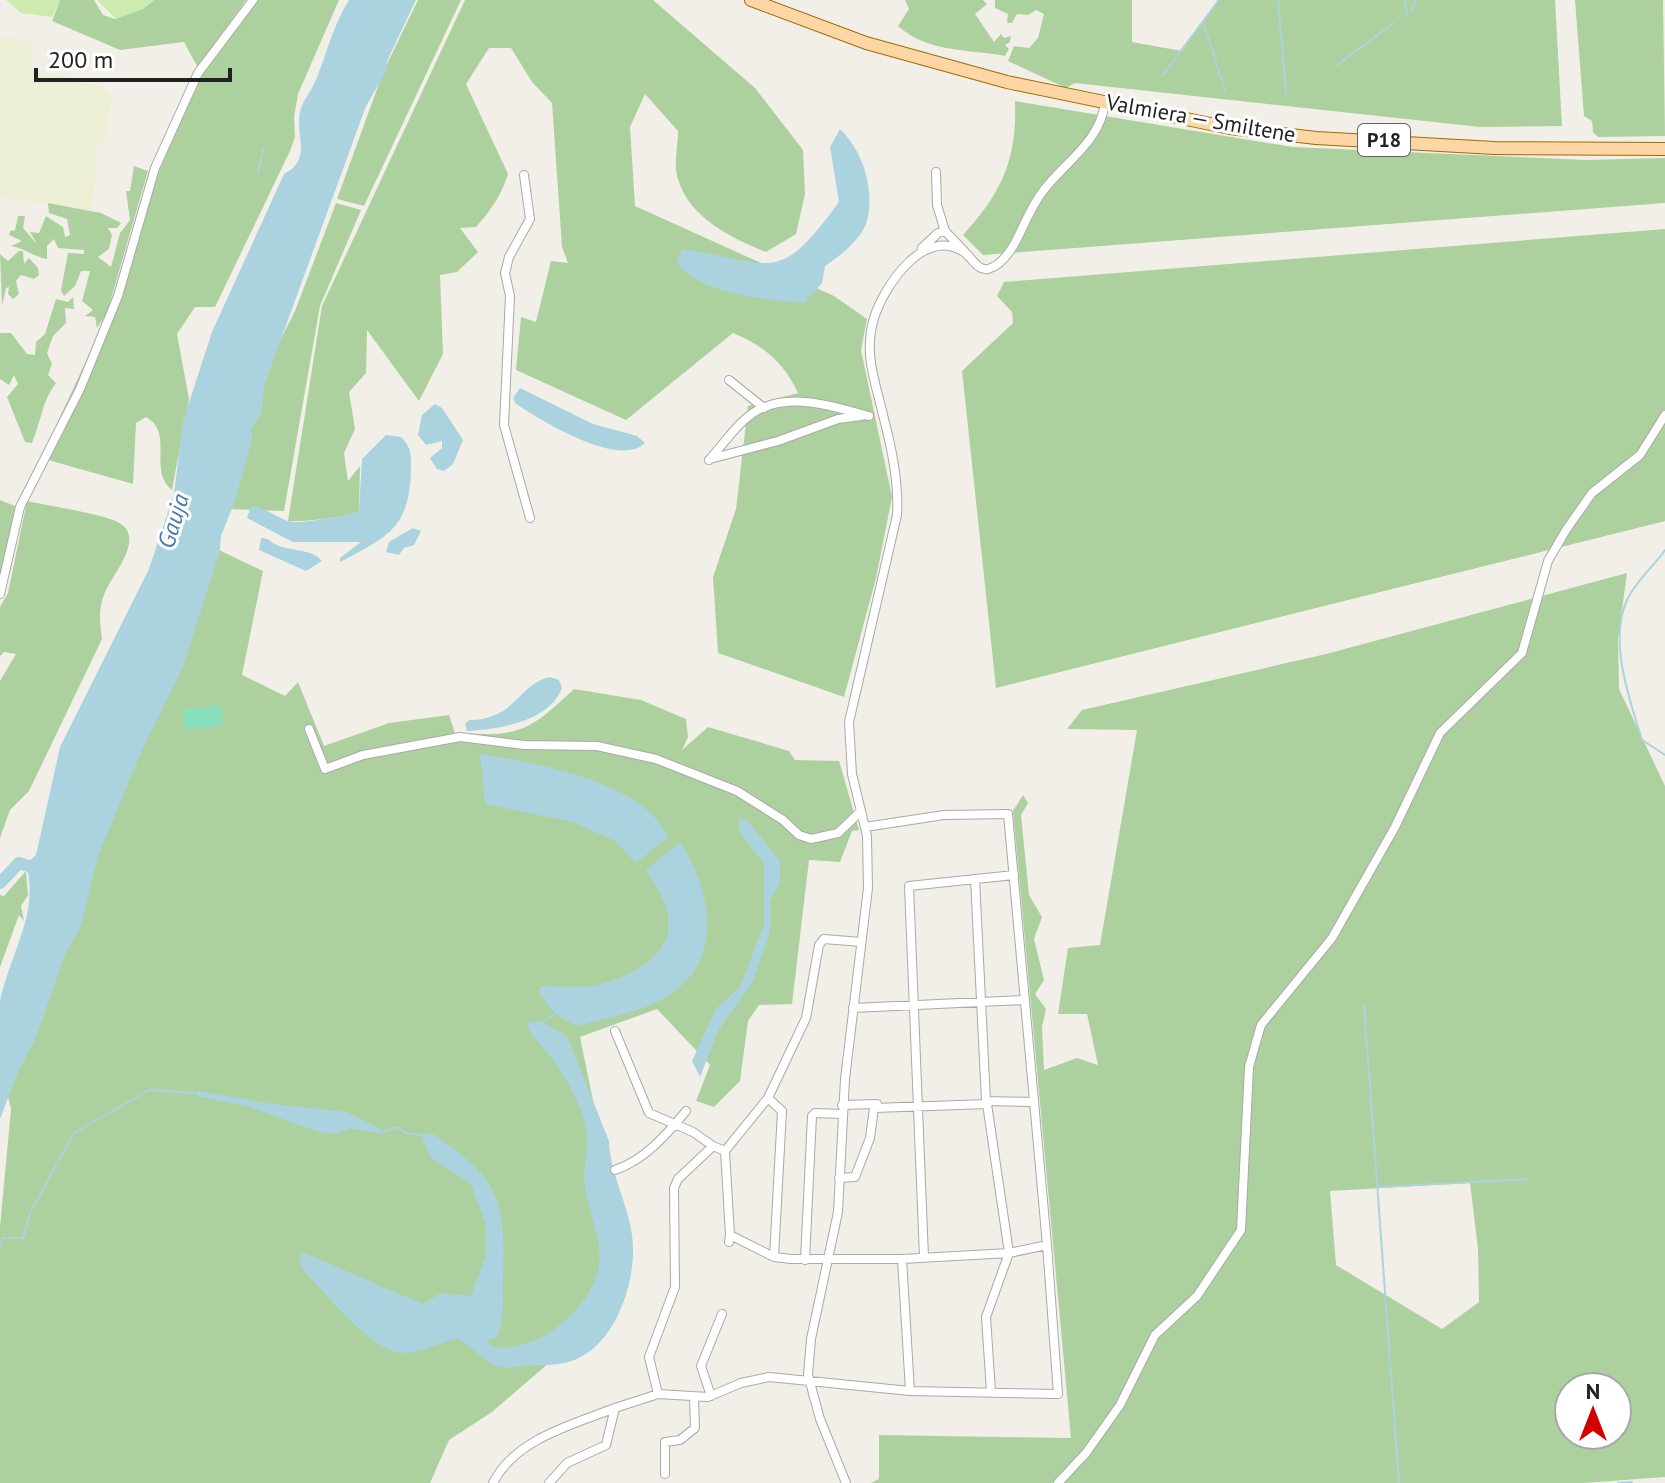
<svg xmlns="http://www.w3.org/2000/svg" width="1665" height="1483" font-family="'PT Sans',sans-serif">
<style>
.farmland{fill:#eef0d5}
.grass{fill:#cdebb0}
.forest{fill:#add19e;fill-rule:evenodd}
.pitch{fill:#88e0be}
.water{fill:#aad3df}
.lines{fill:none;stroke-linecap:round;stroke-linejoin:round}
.stream{stroke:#aad3df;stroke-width:2}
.river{stroke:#aad3df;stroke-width:12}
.minor-casing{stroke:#a9a9a9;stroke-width:10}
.primary-casing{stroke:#a06b00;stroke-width:14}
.minor{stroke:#fff;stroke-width:8}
.primary{stroke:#fcd6a4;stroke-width:12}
.labels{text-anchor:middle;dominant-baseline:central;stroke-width:6;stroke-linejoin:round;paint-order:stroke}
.shield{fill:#fff;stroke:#646464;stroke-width:2}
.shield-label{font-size:20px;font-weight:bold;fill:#222}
.street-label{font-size:22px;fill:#222;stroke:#fff}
.water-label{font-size:24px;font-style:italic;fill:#4a7aab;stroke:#fff}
</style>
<rect width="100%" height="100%" fill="#f2efe9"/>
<path class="farmland" d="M0,37L34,41L30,68L103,87L112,95L106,140L97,145L94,194L89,210L0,197Z"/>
<path class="grass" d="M6,0H60L52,17L21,13Z
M97,0H154L143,9L116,19Z"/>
<path class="forest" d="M60,0H94L103,15L115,19L143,9L154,0H246L198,68L184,42L120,50L52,21Z
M253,0H339L298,94L294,117L295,137L290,151L215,307H195L177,334L189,399L172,490C147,470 175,433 146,417L136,423L133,484L41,458L112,305L153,186L195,87L212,56Z
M418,0H461L364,206L337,199L384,70Z
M465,0H653L755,88L803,150L805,194L796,234L766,252C729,237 683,215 676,170C675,158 678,143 678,131L645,94L630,127L635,206L834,296L867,319L861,350L892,497L876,578L844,697L718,653L713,577L736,509L748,406L798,393C784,363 763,345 733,333L626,420L516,370L521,317L536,322L551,261L568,263L562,247L552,103L532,82L511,48H489L466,84L508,174C501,196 491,210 476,227L460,228L478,252L457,272L440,275L443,354L419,401L367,330L366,373L349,392L355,429L344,453L348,481L360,466L359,511C353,516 298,523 288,521L322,306Z
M905,0H983L987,4L975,14L994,42L1001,34L1004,38L1011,36L1010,42L1005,45L1009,49L1005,56C969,49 928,53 898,26L909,9Z
M995,0H1132V42L1182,51L1218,0H1555L1562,126L1480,127L1084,84L1075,83L1066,88L1008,61L1014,46L1029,48L1038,38L1044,14L1036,10L1028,15L1017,14L1012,23H1007L1008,14L995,8Z
M1575,0H1663L1665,136L1598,137L1593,132L1592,121L1584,116Z
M1015,101L1292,147L1586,160L1665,158V203L983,255L963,235C1002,192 1017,160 1015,101Z
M134,166L148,171L107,313L97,328L95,317L85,316L93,310L82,301L90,271H81L75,286L64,296L61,290L68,253L84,254V250L58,248L54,239L47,246V259C34,257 25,248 11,246L22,241L9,235L10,231L15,230L18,216H25L23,228L37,244L30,232L39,233L46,216L63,227L65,237L70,235L67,219L49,213L48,203L101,213L121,223L117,228H108L112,235L109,249L98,257L111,267L120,233L130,220L126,191H130Z
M336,203L361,210L320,306L284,511L226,509L272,356L295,311Z
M1665,229V521L996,688L962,371L1013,323L1012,312L997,296L1004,282Z
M19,251H23L24,264L29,258L38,268L39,275L34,279L21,275L16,281L19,294L13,299L8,294L9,287L6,288L2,306L0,254L8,261Z
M73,297L74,309L65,308L66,323L53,336L47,353L52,364L48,375L56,383C42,401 41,422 32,443L25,442L7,397L18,384L14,375L9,385L0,379V333H11L27,354L35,355L36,342L45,334L56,299L68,302Z
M0,500L15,506L0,585Z
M27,501C55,507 86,511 113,520C152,534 110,576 104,595C98,610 100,623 102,639L29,791L10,810L0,838V681L16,654L4,652L0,656V607L8,593Z
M215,548L263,571L242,675L285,696L298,682L324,746L389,723L449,715L455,733C520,737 528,732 574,689L641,700L686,719L688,737L682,750L708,727L789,751L795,760L839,761L859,830L852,831L840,862L809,860L792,1004L759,1005L748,1021L740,1081L714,1107L696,1101L710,1065L657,1009L580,1037L618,1223L600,1319L492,1412L449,1440L430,1483H0V1227L11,1109L6,1089Z
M1627,573L1618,639L1619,689L1665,786V1477L1584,1483H871L879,1479V1435L1071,1438L1013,811L1023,795L1028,803L1021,815L1029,895L1042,917L1034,939L1044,980L1035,994L1046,1009L1042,1027L1044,1070L1077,1058L1098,1065L1087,1014H1058L1068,948L1100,945L1137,730L1067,729L1082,710L1326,654ZM1470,1183L1478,1249L1479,1302L1442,1329L1336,1265L1330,1191ZM1569,1387H1617V1435H1569Z
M26,871L28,895L21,906L24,921L19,915L0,967V895L4,896Z"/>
<path class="pitch" d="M221,705L223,725L185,730L182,710Z"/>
<path class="water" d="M349,0H416L387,61L386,72L366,106L265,383L261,414L251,429L252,439L235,501L221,536L220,550L183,667L142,750L98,856L81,926L65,954L36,1037L17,1074L0,1119C0,1086 0,1032 0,1001C10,953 40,913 26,864L36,855L60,747L149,569L174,494L183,421L212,332L284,174C310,161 298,140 299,120C299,104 310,94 316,80C327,53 333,25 349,0Z
M840,129C863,151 875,189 867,221C862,239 840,256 825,266L822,283L804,303C768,299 698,295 677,262L682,249C774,263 777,287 839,202L830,147Z
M520,388L593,424L637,436L645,443C619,469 540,420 515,403L513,398Z
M435,404L442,408L463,440L453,464L444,471L437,469L430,458L442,448V441L426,445L418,435L422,415Z
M386,435L401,437C412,447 411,457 411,471C409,529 387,537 340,562V558L361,542H293L247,518L251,506C266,507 277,519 292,522C298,524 356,514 359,511L362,459Z
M413,528L421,531L414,545L404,548L399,555L386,552L389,542Z
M261,538L268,539C283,554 311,546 322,561L306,571L259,550Z
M550,677L559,680L562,688C549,722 499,729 467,731L465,724L469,720C516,720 518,684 550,677Z
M480,754C535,763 644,781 668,837L636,863L615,841L573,822L485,804Z
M739,819L747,820L780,861V882L770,901V932L753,981L719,1029L700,1077L692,1061L716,1009L740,987L764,924V864L739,831Z
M680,842C712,890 726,964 664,998C638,1013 606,1018 577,1026L555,1014L539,993L541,986C558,986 575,988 591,986C607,984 624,976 637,969C683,943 672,907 646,870Z
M527,1022H542L567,1036L609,1141C610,1178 633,1211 633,1248C634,1286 615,1342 577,1359C563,1365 549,1365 535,1365C523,1365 509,1370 498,1366C482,1361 472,1346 458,1339C439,1342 416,1356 397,1352C367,1346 325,1292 303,1270L299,1259L302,1252L423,1304L441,1293L471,1296L486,1255V1225L471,1184L432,1159L422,1138L426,1133L435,1135C499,1180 506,1199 503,1276C502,1298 506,1318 496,1338L488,1340L490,1346C534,1357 592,1309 599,1266C603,1235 584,1205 584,1175C585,1156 590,1141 584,1121C578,1098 564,1075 550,1056C542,1045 528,1035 527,1022Z
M197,1091L272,1104L347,1112L380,1129L379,1133L350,1128L336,1134L319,1132L246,1106L196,1096Z"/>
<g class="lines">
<path class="stream" d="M1278,0L1286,94
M1405,0L1407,16
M1411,10L1416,0
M1203,22L1226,93
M1337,65L1394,23
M1162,76L1219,0
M258,172L264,147
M1665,550C1654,566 1635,582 1627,600C1608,642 1630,700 1642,740L1665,755
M1364,1005L1399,1483
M542,1022L555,1014
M379,1133L397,1127L408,1134L423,1135
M1378,1187L1529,1179
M0,1249L3,1238H23L30,1213L74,1133L149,1090L194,1093
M1618,1483L1632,1482"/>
<path class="river" d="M0,883L19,863L38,869"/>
<defs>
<path id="minor" d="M936,172L937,205L945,231
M524,175L530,219L509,257L505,273L510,296L504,425L530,518
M922,248L938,233L945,231L965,252
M729,380L764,408
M710,459L778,441L838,419L861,416
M709,460C724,444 738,421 758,410C792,392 835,407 869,416
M0,594L20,507L80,389L118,296L155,168L198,73L253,0
M309,729L325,769L363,755L460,737L524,745L597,746L656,759L737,791L783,820L799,835L811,839L838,833L861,811
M865,827L944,815L1008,814L1047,1245
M975,879L986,1101L1034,1102
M853,1008L1025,1000
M615,1031L649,1113L693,1132L713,1146
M768,1098L806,1018L819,945L824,939L861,942
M842,1105L877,1104
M725,1151L768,1098L782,1111L774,1257
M615,1170C645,1160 667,1134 686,1111
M729,1242L730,1235L774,1257L791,1259H902L910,1391
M924,1257L909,886L1014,875
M902,1259L1009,1253L986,1317L991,1392
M805,1260L812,1116L815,1113L842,1114
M658,1394L649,1357L675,1287L674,1188L678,1179L713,1146L725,1151L730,1235
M711,1396L701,1366L722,1314
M615,1408L658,1394L708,1397L741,1383L769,1377L910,1391L1058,1394L1047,1245L1009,1253L987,1104L874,1108L870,1138L855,1177L839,1178
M665,1474V1442L680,1440L695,1428L694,1398
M493,1483C515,1439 572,1425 615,1408L606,1445L567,1463L549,1483
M846,1483L820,1419L808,1375L811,1339L838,1212L845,1079L868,888L867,836L852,774L849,722L897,515C899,484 892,449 884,419C876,383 863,355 874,318C885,284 925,226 964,252C972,257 977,271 988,269C1003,265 1014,246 1020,233C1027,218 1033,204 1043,191C1065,162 1101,141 1105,102
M1058,1483L1086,1453L1120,1405L1155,1335L1197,1296L1241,1230L1249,1067L1261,1025L1332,938L1395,827L1440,733L1522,653L1548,561L1566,530L1592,493L1640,455L1665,415"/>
<path id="primary" d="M751,0L866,43L1007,82L1230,128L1316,138L1494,148L1665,149"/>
</defs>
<use href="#minor" class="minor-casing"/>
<use href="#primary" class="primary-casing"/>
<use href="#minor" class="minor"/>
<use href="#primary" class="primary"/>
</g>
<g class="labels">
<rect class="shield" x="1358" y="124" width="52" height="32" rx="6"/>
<g class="shield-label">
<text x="1384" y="140">P18</text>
</g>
<g class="street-label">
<text transform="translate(1201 118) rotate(10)">Valmiera — Smiltene</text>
</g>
<g class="water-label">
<text transform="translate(173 521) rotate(-73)">Gauja</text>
</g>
</g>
<g transform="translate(1593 1411)"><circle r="38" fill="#ffffff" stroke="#a7a7a7" stroke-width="2"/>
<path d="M0-6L14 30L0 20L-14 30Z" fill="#d40000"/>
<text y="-12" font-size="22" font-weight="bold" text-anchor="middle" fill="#222222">N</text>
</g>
<path d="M36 68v12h194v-12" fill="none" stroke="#222222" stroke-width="4"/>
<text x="48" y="68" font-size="24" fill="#222222" stroke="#ffffff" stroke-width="6" paint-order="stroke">200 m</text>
</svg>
